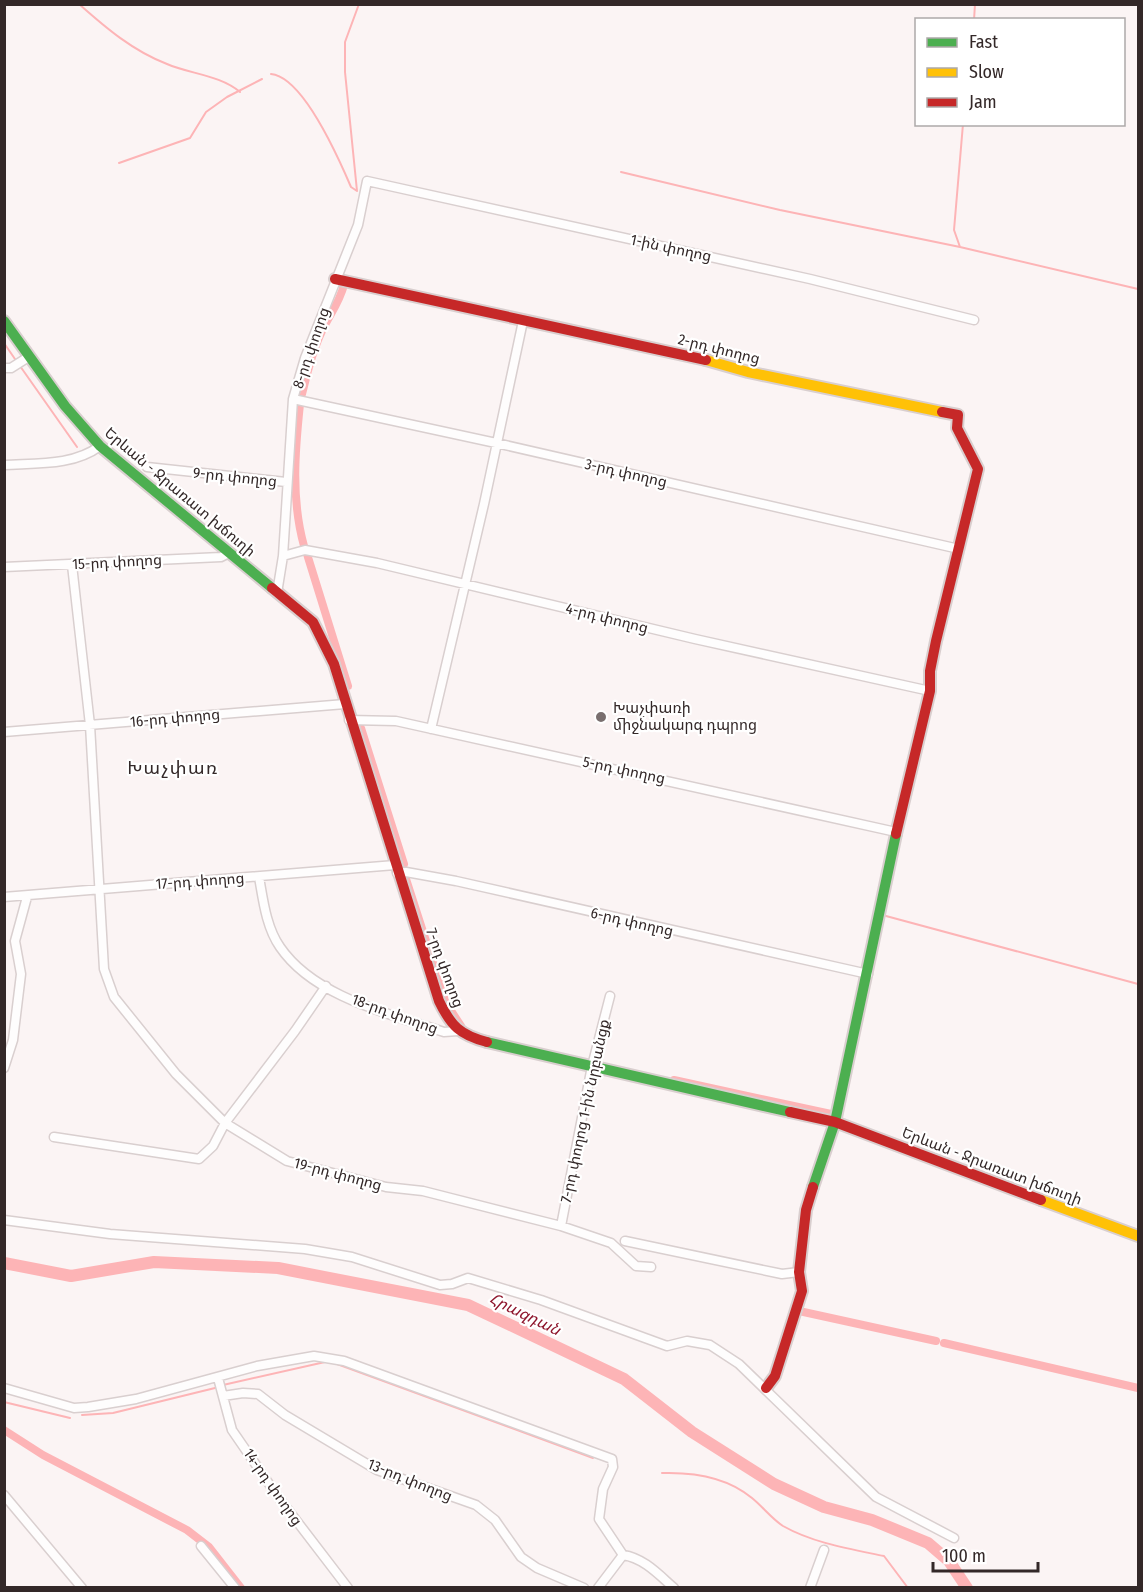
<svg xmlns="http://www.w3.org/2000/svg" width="1143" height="1592" font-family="'Fira Sans Condensed','Noto Sans Armenian',sans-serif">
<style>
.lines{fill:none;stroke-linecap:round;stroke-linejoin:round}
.stream{stroke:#fdb4b6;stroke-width:2}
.canal{stroke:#fdb4b6;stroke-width:8}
.river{stroke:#fdb4b6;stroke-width:12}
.street-casing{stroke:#d9cfcf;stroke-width:11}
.fast-casing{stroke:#d9cfcf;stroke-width:14}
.slow-casing{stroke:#d9cfcf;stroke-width:14}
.jam-casing{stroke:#d9cfcf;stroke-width:14}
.street{stroke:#fefdfd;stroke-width:8}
.fast{stroke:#4caf50;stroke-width:10}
.slow{stroke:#ffc107;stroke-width:10}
.jam{stroke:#c62828;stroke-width:10}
.poi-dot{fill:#796f6f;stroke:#fff;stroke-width:2}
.labels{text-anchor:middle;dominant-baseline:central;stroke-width:4.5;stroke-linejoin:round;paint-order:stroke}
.street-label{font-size:15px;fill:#332828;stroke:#fff}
.poi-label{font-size:15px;fill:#332828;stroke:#fff;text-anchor:start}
.water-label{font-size:16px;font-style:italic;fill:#8e152c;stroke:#fff}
.quarter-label{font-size:18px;letter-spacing:1.5px;fill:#332828;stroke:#fff}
</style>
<rect width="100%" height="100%" fill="#fbf4f4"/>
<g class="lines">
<path class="stream" d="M79,4C106,28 133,51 167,64C190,74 220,75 240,92
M974,20L975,4
M271,74C303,77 339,159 351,187L357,191
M119,163L190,138L206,112L227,97L262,79
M621,172L780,210L960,247L1138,289
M357,191L345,72V42L359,4
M960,247L954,230L963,124
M4,343L17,362
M20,366L77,447
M886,916L1138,984
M942,1168L1111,1231
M337,1364L593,1458
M223,1385L325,1362
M4,1402L70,1418
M82,1415L113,1413L215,1388
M662,1473C694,1472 727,1477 752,1498C763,1507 772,1519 783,1526C813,1543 850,1549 884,1556L908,1588
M4,1585L7,1588"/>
<path class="canal" d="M302,394C308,370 314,345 326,323C333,310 340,300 344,285
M300,404C295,451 291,499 304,546
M307,554L348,686
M361,728L404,864
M406,879L446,1003L461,1026
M674,1080L831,1114
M799,1311L936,1341
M944,1343L1138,1388
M4,1430L43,1455L187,1530L209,1547L241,1588"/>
<path class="river" d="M4,1263L71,1276L154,1262L278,1268L468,1305L624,1379L692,1432L774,1484L824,1507L872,1520L928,1543L949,1561L967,1588"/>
<defs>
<path id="street" d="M4,368H11L30,356
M293,399L496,443L959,549
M4,465C37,463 73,466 100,446
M147,467L286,482
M283,556L305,550L377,563L695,639L930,691
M72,565L90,725L104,969L114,997L176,1074L225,1123L287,1161L386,1187L423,1191L561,1226L611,1243L636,1266L651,1267
M4,567L221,557L229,553
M277,593L283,556L293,399L305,358L358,225L367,181L810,279L974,320
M349,720L396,721L896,832
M431,729L484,504L523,321
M4,732L345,704
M397,873L406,872L456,881L868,974
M259,877C263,899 266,927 280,947C314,997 390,1014 444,1032L458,1031
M4,897L395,865
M4,1068L13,1040L21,974L15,941L27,897
M54,1137L199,1159L213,1146L225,1123L295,1031L326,986
M4,1220L110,1234L305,1249L352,1257L440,1285L452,1284L468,1278L541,1300L667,1346L687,1341L710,1345L739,1364L876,1497L954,1538
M561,1226L592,1066L610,996
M625,1241L782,1274L799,1272
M218,1378L232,1430L276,1494L348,1588
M4,1388L74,1408L88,1407L136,1399L257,1366L314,1356L344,1361L612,1459L613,1467L603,1489L599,1519L623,1555L598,1588
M223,1396L243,1393L258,1394L285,1415L377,1470L476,1505L495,1520L521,1557L537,1568L584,1588
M4,1495L82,1588
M201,1546L235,1588
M623,1555C644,1558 659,1575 674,1588
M810,1588L824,1550"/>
<path id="fast" d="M4,321L65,406L100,446L272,588
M487,1042L790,1112
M813,1187L835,1122L896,834"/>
<path id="slow" d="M706,360L748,372L942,412
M1041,1200L1138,1236"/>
<path id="jam" d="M335,279L706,360
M272,588L313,622L334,664L439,1001C451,1026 460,1035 487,1042
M896,834L930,691V671L936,641L978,469L957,428L958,415L942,412
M790,1112L835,1122L1041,1200
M766,1388L775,1376L802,1291L799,1272L806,1210L813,1187"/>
</defs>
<use href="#street" class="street-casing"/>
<use href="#fast" class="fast-casing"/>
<use href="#slow" class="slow-casing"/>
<use href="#jam" class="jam-casing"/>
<use href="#street" class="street"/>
<use href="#fast" class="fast"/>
<use href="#slow" class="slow"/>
<use href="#jam" class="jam"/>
</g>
<circle class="poi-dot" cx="601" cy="717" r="6"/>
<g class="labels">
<g class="street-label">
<text transform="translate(671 248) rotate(12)">1-ին փողոց</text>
<text transform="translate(311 348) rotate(-71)">8-րդ փողոց</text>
<text transform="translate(719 349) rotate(14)">2-րդ փողոց</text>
<text transform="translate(626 473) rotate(13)">3-րդ փողոց</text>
<text transform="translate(235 477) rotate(6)">9-րդ փողոց</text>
<text transform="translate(180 492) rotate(40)">Երևան - Ջրառատ խճուղի</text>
<text transform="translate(117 562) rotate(-3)">15-րդ փողոց</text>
<text transform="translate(607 618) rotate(14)">4-րդ փողոց</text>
<text transform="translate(175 718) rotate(-5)">16-րդ փողոց</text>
<text transform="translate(624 770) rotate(12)">5-րդ փողոց</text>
<text transform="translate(200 881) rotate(-4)">17-րդ փողոց</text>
<text transform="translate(632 922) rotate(13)">6-րդ փողոց</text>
<text transform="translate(445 968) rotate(70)">7-րդ փողոց</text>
<text transform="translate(395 1014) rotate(20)">18-րդ փողոց</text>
<text transform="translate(585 1111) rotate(-78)">7-րդ փողոց 1-ին նրբանցք</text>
<text transform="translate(992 1166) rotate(21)">Երևան - Ջրառատ խճուղի</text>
<text transform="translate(338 1174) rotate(15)">19-րդ փողոց</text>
<text transform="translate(410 1480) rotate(22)">13-րդ փողոց</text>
<text transform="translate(273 1487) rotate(55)">14-րդ փողոց</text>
</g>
<g class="poi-label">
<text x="613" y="708">Խաչփառի<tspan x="613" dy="17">միջնակարգ դպրոց</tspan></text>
</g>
<g class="water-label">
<text transform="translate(525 1314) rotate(26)">Հրազդան</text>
</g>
<g class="quarter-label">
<text x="173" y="768">Խաչփառ</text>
</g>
</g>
<rect width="1143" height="1592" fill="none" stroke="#332828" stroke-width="12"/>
<rect x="915" y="18" width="210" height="108" fill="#ffffff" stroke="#ada9a9" stroke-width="1.5"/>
<rect x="927" y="38" width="30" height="9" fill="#4caf50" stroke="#ada9a9" stroke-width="1.5"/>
<text x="969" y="48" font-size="18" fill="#332828">Fast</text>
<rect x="927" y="68" width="30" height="9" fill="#ffc107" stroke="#ada9a9" stroke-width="1.5"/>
<text x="969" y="78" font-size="18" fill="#332828">Slow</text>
<rect x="927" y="98" width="30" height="9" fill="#c62828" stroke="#ada9a9" stroke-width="1.5"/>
<text x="969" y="108" font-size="18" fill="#332828">Jam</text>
<path d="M933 1562v9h105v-9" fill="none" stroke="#332828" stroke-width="3"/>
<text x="942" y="1562" font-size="18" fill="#332828" stroke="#ffffff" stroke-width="4.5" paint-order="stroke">100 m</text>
</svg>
